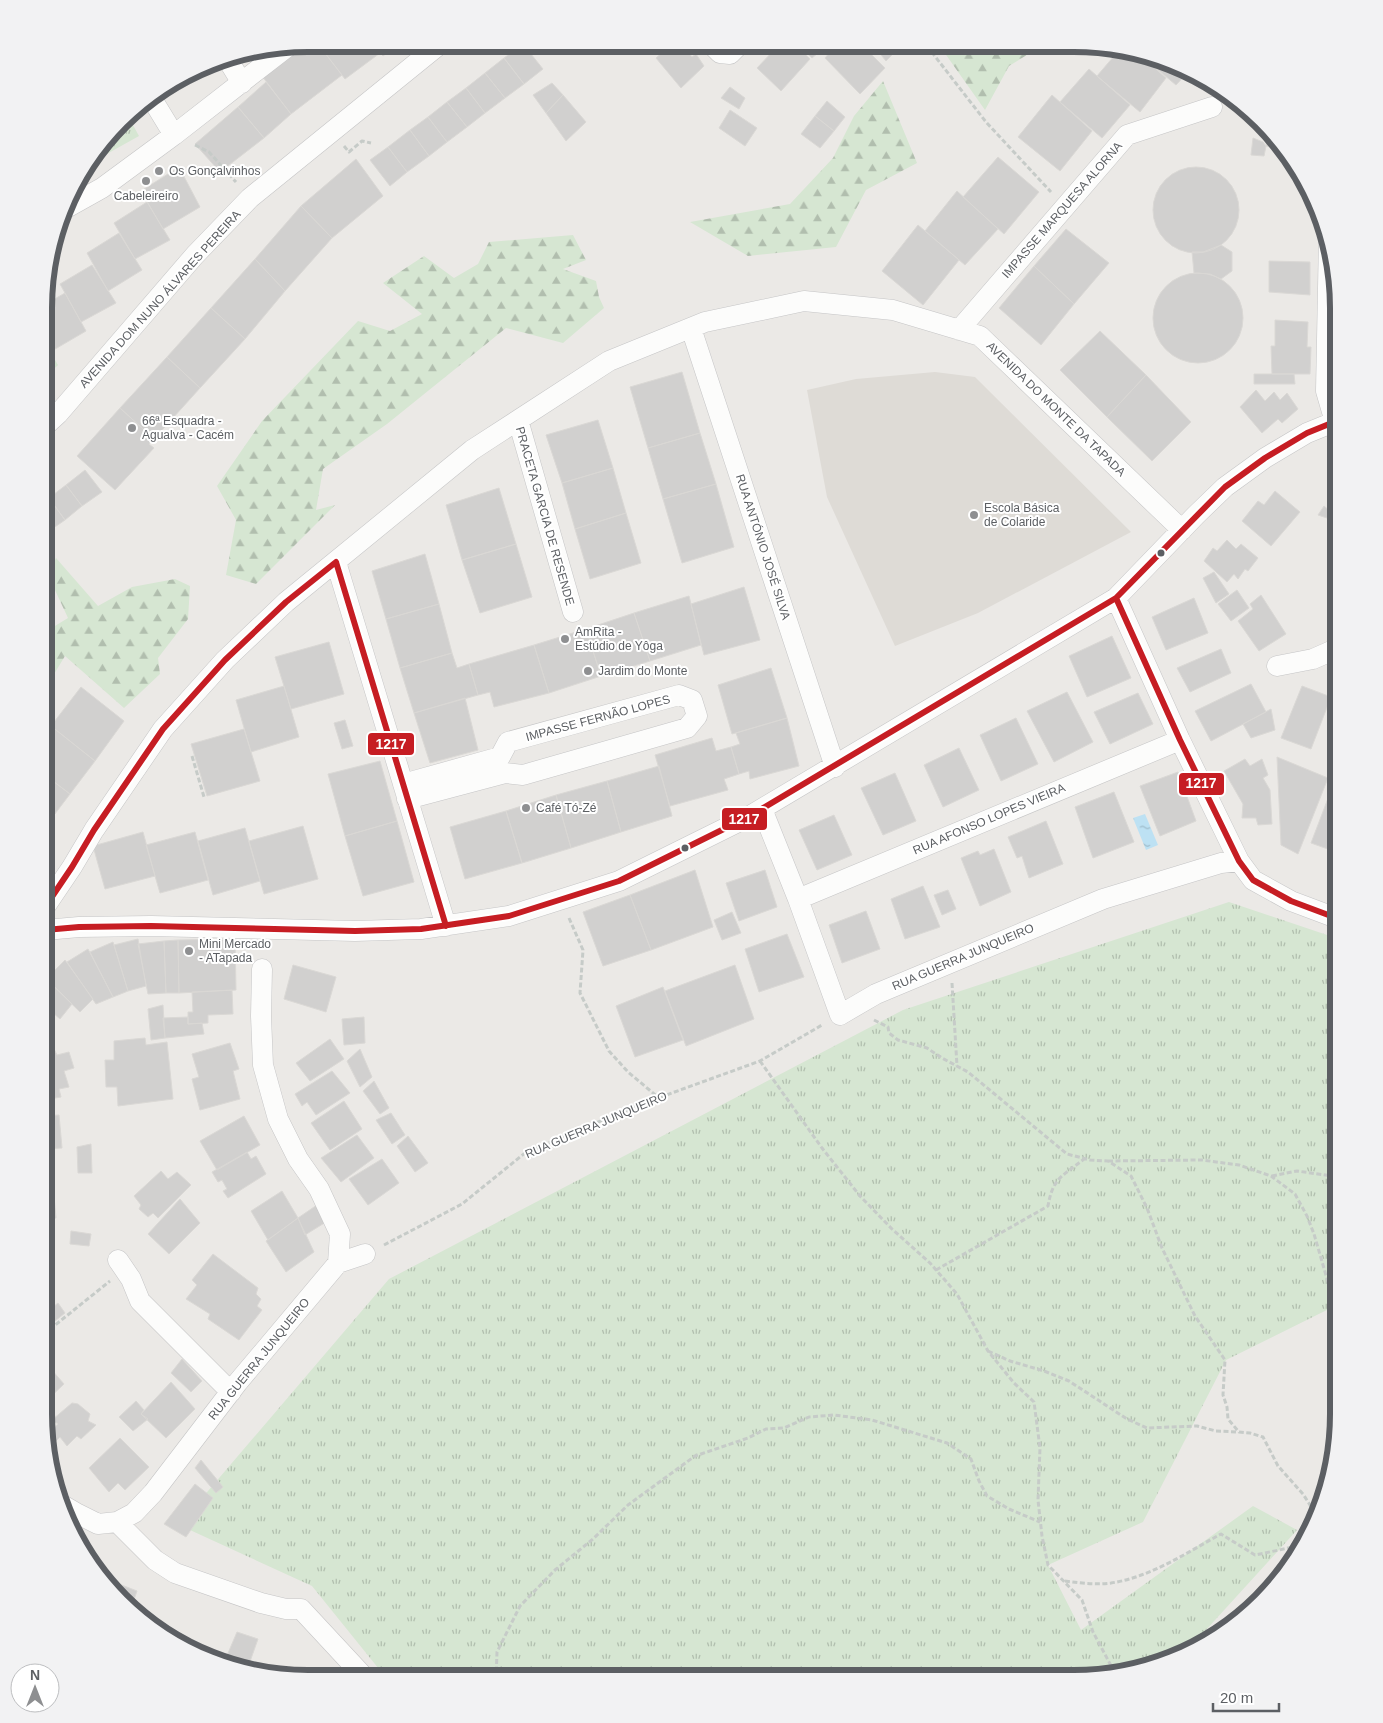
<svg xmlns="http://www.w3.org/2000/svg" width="1383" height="1723" font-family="Helvetica,sans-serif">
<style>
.education{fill:#dedbd6}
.grass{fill:url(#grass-tufts)}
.forest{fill:url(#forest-firs)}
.garden{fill:url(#garden-furrows)}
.water{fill:url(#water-ripples)}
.building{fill:#d1d0cf;stroke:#dad8d5}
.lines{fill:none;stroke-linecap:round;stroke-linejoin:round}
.minor-casing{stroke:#c5c5c6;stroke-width:21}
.path{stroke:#c6cbc8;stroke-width:3;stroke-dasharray:5 2.5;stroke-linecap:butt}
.minor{stroke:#fcfcfb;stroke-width:20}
.bus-1-casing{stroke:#fff;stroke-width:10}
.bus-1{stroke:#c61d23;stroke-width:6}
.poi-dot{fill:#8e8f91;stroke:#fff;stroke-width:2}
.bus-dot{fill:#5c5f63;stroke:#fff;stroke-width:2}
.labels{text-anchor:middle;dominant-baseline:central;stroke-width:4;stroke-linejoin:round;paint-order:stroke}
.poi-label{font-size:12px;fill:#5c5f63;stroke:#fff;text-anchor:start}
.street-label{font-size:12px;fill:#5c5f63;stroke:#fff}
.rim{fill:none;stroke:#5c5f63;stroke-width:6}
.line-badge{stroke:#fff;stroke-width:2}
.badge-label{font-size:14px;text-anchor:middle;font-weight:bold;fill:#fff}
</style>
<defs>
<pattern id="grass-tufts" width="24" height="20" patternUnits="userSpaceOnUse" patternTransform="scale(1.25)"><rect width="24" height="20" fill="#d6e6d2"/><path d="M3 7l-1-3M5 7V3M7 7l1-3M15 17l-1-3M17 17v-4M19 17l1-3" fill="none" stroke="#b1beae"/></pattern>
<pattern id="forest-firs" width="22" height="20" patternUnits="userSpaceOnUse" patternTransform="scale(1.25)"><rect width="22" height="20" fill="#d6e6d2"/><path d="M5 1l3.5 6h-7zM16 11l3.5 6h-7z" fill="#b1beae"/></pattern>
<pattern id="garden-furrows" width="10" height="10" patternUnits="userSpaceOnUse" patternTransform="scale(1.25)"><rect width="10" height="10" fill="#d6e6d2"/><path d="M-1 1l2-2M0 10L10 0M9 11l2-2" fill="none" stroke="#b1beae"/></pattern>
<pattern id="water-ripples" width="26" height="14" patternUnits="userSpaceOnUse" patternTransform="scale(1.25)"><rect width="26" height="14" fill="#bde1f3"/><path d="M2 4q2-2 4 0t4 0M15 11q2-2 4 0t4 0" fill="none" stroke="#9dbac8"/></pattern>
</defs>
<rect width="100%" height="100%" fill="#ebe9e6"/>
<path class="education" d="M935,372L975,377L1131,532L978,613L895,646L827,497L807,390L856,379Z"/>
<path class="grass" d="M128,116L139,136L105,155L102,149Z
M1229,902L1339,939V1304L1226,1360L1143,1522L1048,1565L1081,1630L1253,1506L1297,1530L1185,1653L1144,1670L1092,1679H387L312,1586L179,1525L389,1279L903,1010Z"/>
<path class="forest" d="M954,46H1041L1009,66L985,110L944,52Z
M883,81L917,163L866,190L836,247L748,256L690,222L790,204L833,158L854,116Z
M573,235L586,260L563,269L596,281L599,297L604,308L563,343L506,328L387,424L323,469L316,510L335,505L256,584L226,575L236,520L217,486L262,421L358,321L390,331L422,314L383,283L424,256L454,278L478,264L489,242Z
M56,558L98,606L132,587L175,579L190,586L188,619L158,658L160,674L124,708L65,656L45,689V632L68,618L48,575Z"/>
<path class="garden" d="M46,345L58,365L46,376Z"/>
<path class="water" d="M1145,814L1158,845L1146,850L1133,818Z"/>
<path class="building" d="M305,44H318L342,75L291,114L262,76Z
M318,44H373L380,53L345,79Z
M373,44H399L383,56Z
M523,44L543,69L524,84L504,58Z
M626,45H642L633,53Z
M671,45H682L692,57L696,54L704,66L681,88L656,58Z
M768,45H796L810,59L781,91L757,68L774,50Z
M799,45H811L818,53L812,58Z
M836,45H839L845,50L851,45H862L885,68L860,94L825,58Z
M873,45H902L886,61Z
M1120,49L1139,54L1166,78L1140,112L1097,76Z
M1139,54L1176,64L1189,71L1176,85Z
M504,58L524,84L505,98L485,73Z
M216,62L217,65L181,85L179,83Z
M1089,69L1130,105L1102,138L1060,102Z
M485,73L505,98L485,113L466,88Z
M266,82L291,114L264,138L238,107Z
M552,83L563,95L546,113L533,95Z
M730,87L745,98L739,109L721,98Z
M466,88L485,113L467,127L447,102Z
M563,95L586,122L566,141L546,113Z
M1052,95L1092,131L1060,171L1018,137Z
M827,101L845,117L834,131L815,116Z
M447,102L467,127L447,142L428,117Z
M238,107L264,138L220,172L195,144Z
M730,110L757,128L745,146L719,128Z
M815,116L834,131L820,148L801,134Z
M428,117L447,142L429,156L410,130Z
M1268,129L1273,134L1284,149L1266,146Z
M410,130L429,156L407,172L388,147Z
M1253,138L1263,142L1266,146L1264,156L1251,155Z
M388,147L407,172L390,186L370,160Z
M998,157L1039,192L1004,234L963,197Z
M356,159L383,196L332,238L301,206Z
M179,167L200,207L163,229L141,191Z
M1153 210a43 43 0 1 1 86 0a43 43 0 1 1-86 0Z
M957,191L998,229L965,265L925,231Z
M147,202L170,240L135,259L114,223Z
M301,206L332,238L285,291L255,259Z
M918,225L959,260L923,305L882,271Z
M1066,229L1109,263L1074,304L1034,266Z
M119,233L142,270L108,291L87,253Z
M1221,245L1232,252V271L1221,279L1210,274L1194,273L1192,252H1203Z
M255,259L285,291L245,339L211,308Z
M1269,261L1310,262V295L1269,292Z
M92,265L116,303L81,322L60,284Z
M1034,266L1074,304L1041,345L999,308Z
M1153 318a45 45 0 1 1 90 0a45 45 0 1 1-90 0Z
M65,293L86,331L50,352L46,345V304Z
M211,308L245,339L200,388L167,357Z
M1275,320L1308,322L1307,347H1311L1310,374H1272L1271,346H1275Z
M1100,331L1146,375L1107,417L1060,370Z
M167,357L200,388L154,439L120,408Z
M682,372L700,433L648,448L630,387Z
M1254,374H1294L1295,384H1254Z
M1146,375L1191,422L1152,461L1107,417Z
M1256,390L1265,401L1274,392L1280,400L1287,393L1298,409L1282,423L1278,419L1262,433L1240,407Z
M120,408L154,439L149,444L154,448L115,490L77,456Z
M598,420L613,468L562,483L546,435Z
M700,433L716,484L663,499L648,448Z
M613,468L626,513L575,529L562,483Z
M85,470L102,492L82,506L66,485Z
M716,484L734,547L682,563L663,499Z
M66,485L82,506L65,520L49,498Z
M499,488L516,544L462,560L446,505Z
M1275,491L1300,512L1271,546L1242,521L1258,501L1264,505Z
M49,498L65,520L46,533V500Z
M1339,505V521L1334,519Z
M1324,506L1330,511L1327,518L1318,515Z
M626,513L641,563L590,579L575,529Z
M1227,540L1236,549L1241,544L1258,558L1248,571L1245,569L1238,579L1234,574L1227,582L1204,561L1213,548L1217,551Z
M516,544L532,597L480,613L462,560Z
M425,554L439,604L386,619L372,571Z
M1214,572L1229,594L1216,603L1203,578Z
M744,587L760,640L704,655L691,604Z
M1237,590L1249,608L1231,621L1218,604Z
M1261,595L1286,634L1259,651L1238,621L1253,609L1250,604Z
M689,596L701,645L650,661L634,613Z
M1194,598L1208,633L1166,650L1152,617Z
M439,604L452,653L400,668L386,619Z
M634,613L650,661L601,676L586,629Z
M586,629L601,676L549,693L534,645Z
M1112,636L1131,678L1087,697L1069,656Z
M329,642L344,694L291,709L275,657Z
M534,645L549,693L494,707L490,692L478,695L469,664Z
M1221,649L1231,673L1190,692L1177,668Z
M452,653L457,668L469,664L478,695L414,713L400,668Z
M771,668L787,718L732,734L718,685Z
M1251,684L1266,712L1211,741L1195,711Z
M284,686L299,737L251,752L236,700Z
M1302,686L1331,697L1311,749L1281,738Z
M81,687L124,721L95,761L51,726Z
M1067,692L1093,742L1054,762L1027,711Z
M1138,693L1153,724L1110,744L1094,712Z
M465,698L478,750L430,763L414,713Z
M1271,709L1275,730L1251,738L1243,724Z
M787,718L799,766L750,779L749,771L739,774L731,747L740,744L736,733Z
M1016,718L1038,764L1001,781L980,735Z
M345,720L353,746L342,749L334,723Z
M51,726L95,761L70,794L45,775V734Z
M244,729L260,781L207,796L191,744Z
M712,738L716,751L731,747L739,774L724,779L728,790L670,806L655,755Z
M959,748L979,790L943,807L924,765Z
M1339,748V770L1332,768Z
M1277,757L1328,778L1298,854L1281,845Z
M1245,759L1250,766L1262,759L1268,775L1263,778L1270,790L1272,824L1258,825L1256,818H1242L1243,804L1224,771Z
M380,761L397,821L345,836L328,774Z
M659,766L672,816L621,832L607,781Z
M1178,772L1196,821L1160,836L1140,786Z
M895,773L916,821L883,835L861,788Z
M45,775L70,794L45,827Z
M607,781L621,832L571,848L556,795Z
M1332,788L1339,791V853L1311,843Z
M1114,792L1134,842L1093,858L1075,807Z
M556,795L571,848L522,863L506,811Z
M506,811L522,863L465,879L450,827Z
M834,815L852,855L817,870L799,830Z
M397,821L414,882L363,896L345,836Z
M1046,821L1063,864L1029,878L1022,856L1017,858L1008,837Z
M303,826L318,879L264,894L249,841Z
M245,828L260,881L213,895L198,841Z
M143,832L155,876L105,889L93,846Z
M195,832L208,880L160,893L146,845Z
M994,849L1011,892L980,906L961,858L978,851L980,855Z
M695,870L713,927L651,950L630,895Z
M765,870L777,907L739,921L726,883Z
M923,886L940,927L905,939L891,899Z
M948,890L956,909L942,915L934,895Z
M630,895L651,950L603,966L583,912Z
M866,911L880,949L842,963L829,925Z
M732,912L741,933L722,940L714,920Z
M787,934L804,977L759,992L745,949Z
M138,939L146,986L128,991L114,945Z
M235,939L236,990L179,993L178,940Z
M178,940L179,993H166L164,941Z
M164,941L166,993L148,994L138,944Z
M113,942L128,991L113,997L90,952Z
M88,949L113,997L96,1004L67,962Z
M65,960L93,999L80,1012L46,979Z
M293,965L336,977L326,1012L284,999Z
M735,965L754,1019L686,1046L665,991Z
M45,977L72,1004L60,1019L45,1006Z
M663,987L683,1040L635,1057L616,1006Z
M232,990L233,1014L208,1015V1023L188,1024V1012H193L192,992Z
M163,1005L165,1038L151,1040L148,1009Z
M45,1006L54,1014L45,1028Z
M188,1017V1024L202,1023L204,1034L165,1038L163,1018Z
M364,1017L365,1043L344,1045L342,1019Z
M145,1038L146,1045L167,1042L173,1099L118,1106L117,1087H106L105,1060H114V1041Z
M330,1039L344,1059L310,1081L296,1063Z
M230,1043L239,1069L233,1071L240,1099L200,1110L192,1079L199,1077L192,1054Z
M54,1049L57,1055L69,1052L74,1068L64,1071L69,1087L59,1089L61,1097L44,1100V1051Z
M360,1049L372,1077L360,1087L347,1061Z
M332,1071L350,1093L316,1115L307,1102L302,1106L295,1094Z
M374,1081L389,1108L380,1114L363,1091Z
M344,1101L362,1129L330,1150L311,1123Z
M391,1113L405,1135L392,1144L376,1120Z
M59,1115L62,1148L44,1149V1116Z
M244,1116L260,1145L217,1170L200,1141Z
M357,1135L374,1158L341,1182L321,1158Z
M408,1136L428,1163L415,1172L397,1146Z
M91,1144L92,1173H78L77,1147Z
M247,1152L251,1159L256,1156L266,1174L228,1198L223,1191L227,1189L222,1180L218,1182L212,1172Z
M382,1159L399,1183L368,1205L349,1179Z
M44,1165H51L56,1218L44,1219Z
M161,1171L168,1179L177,1172L191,1185L158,1218L153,1213L148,1217L139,1209L141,1205L134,1196Z
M282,1191L298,1218L268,1240L251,1211Z
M180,1199L200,1223L169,1254L148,1234Z
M317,1205L326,1222L305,1235L298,1218Z
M298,1218L314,1252L286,1272L266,1241Z
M71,1231L91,1234L89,1246L70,1244Z
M44,1243H47L44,1271Z
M213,1254L258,1288L256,1294L261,1299L257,1306L262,1310L239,1340L208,1319L210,1314L186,1299L197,1285L192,1280Z
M44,1298L53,1307L58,1303L65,1313L50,1325L44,1317Z
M182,1359L202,1381L191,1392L171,1373Z
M44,1361L64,1384L44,1403Z
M171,1382L195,1409L166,1438L141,1414Z
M136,1401L144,1410L141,1414L148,1419L133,1431L119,1417Z
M72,1403L78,1404L90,1414L88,1421L96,1425L81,1439L77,1436L67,1446L60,1437L56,1441L48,1432L58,1424L52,1420Z
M120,1438L149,1467L125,1490L118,1483L109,1492L89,1468Z
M201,1460L223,1487L216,1493L195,1468Z
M195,1484L213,1498L186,1537L164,1524Z
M101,1577L137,1591L131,1608L110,1589Z
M237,1632L258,1639L247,1670L223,1665Z"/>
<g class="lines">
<defs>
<path id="minor" d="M712,45L720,53L730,54L739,45
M226,57L242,83
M174,135L287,47
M68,207L102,188L174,135L152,99
M1329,237L1326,391L1335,422
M691,328L835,767
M959,330L1127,135L1212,107
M518,420L573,612
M46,425L58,414L195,255L250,198L440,44
M336,562L446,926
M1116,598L1180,740L1239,861L1253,880L1291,901L1339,919
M1277,666L1313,659L1338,648L1339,646
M403,784L500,757L508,742L679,695L692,700L697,716L687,728L523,775L505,773L407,799
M762,809L798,899L840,1015L876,994L1103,899L1221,863L1239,861
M798,899L1180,740
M45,907L72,867L94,830L163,729L225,660L286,602L472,450L609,361L705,322L804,301L893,310L980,336L1182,530
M45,930L79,927L151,926L355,931L421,929L509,916L619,881L748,817L1116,598L1196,515L1225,487L1265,458L1307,433L1339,420
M262,969L261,1016L263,1065L278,1119L298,1159L319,1189L340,1234L338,1263
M118,1260L131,1279L140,1301L231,1392
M61,1504L78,1514L98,1524L117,1522L134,1513L153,1493L238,1382L338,1263L365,1254
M117,1522L155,1560L175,1573L261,1603L286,1609H301L366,1679"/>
</defs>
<use href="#minor" class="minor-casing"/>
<path class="path" d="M927,46L986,122L1051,192
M195,145L209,152L236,182
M344,146L349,152L362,141L371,143
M192,756L204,797
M569,918L583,950L580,993L609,1051L628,1072L659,1098
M952,983L957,1066
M874,1020L888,1027L889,1033L898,1040L927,1048L942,1058L968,1072L1067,1154L1090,1160L1108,1161L1131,1176L1147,1208L1162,1248L1195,1316L1225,1360L1223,1395L1227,1407L1228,1419L1239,1432L1250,1433L1263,1437L1278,1466L1303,1494L1317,1516
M760,1061L822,1148L860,1196L892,1229L930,1263L957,1294L988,1351L1014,1383L1034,1402L1040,1448L1038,1500L1042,1536L1048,1565L1082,1600L1093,1632L1116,1675
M1108,1161L1202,1160L1239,1165L1271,1176L1295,1194L1307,1216L1314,1234L1332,1296L1339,1300
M1272,1176L1297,1171L1339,1177
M384,1245L462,1204L525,1153L636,1106L760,1061L822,1025
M936,1270L1048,1206C1053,1177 1063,1176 1084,1159
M44,1334L110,1281
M988,1351L1010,1361L1044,1371L1069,1381L1127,1419L1147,1428L1197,1426L1216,1431L1238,1432
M1065,1581C1080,1583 1096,1585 1111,1583C1151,1577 1186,1553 1221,1534L1255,1555L1303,1545
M496,1679L497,1652L520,1606L555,1570L593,1539L628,1505L695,1456L748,1438L766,1429L784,1428L809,1417L834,1415L872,1420L947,1443L971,1459L979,1481L987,1496L1009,1509L1040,1522"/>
<use href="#minor" class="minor"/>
<defs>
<path id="bus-1" d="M336,562L446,926
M1116,598L1180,740L1239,861L1253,880L1291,901L1339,919
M45,907L72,867L94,830L163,729L225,660L286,602L336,562
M45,930L79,927L151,926L355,931L421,929L509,916L619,881L748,817L1116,598L1225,487L1265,458L1307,433L1339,420"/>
</defs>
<use href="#bus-1" class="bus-1-casing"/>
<use href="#bus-1" class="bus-1"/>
</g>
<g class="poi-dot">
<circle cx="159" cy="171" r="5"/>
<circle cx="146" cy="181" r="5"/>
<circle cx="132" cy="428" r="5"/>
<circle cx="974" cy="515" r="5"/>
<circle cx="565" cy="639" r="5"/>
<circle cx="588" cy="671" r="5"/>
<circle cx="526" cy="808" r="5"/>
<circle cx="189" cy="951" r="5"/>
</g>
<g class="bus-dot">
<circle cx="1161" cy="553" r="4.5"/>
<circle cx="685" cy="848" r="4.5"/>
</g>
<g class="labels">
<g class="poi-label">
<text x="169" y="171">Os Gonçalvinhos</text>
<text x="146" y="196" text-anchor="middle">Cabeleireiro</text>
<text x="142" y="421">66ª Esquadra -<tspan x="142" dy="14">Agualva - Cacém</tspan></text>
<text x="984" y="508">Escola Básica<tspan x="984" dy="14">de Colaride</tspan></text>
<text x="575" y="632">AmRita -<tspan x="575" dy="14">Estúdio de Yôga</tspan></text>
<text x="598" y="671">Jardim do Monte</text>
<text x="536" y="808">Café Tó-Zé</text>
<text x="199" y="944">Mini Mercado<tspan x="199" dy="14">- ATapada</tspan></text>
</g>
<g class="street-label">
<text transform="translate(1062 210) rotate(-49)">IMPASSE MARQUESA ALORNA</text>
<text transform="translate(160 299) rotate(-48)">AVENIDA DOM NUNO ÁLVARES PEREIRA</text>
<text transform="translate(1056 409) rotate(44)">AVENIDA DO MONTE DA TAPADA</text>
<text transform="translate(545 516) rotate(74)">PRACETA GARCIA DE RESENDE</text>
<text transform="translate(763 547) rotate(72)">RUA ANTÓNIO JOSÉ SILVA</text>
<text transform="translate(598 718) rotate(-15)">IMPASSE FERNÃO LOPES</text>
<text transform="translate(989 819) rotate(-23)">RUA AFONSO LOPES VIEIRA</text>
<text transform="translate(963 957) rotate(-23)">RUA GUERRA JUNQUEIRO</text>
<text transform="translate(596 1125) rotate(-23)">RUA GUERRA JUNQUEIRO</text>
<text transform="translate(259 1359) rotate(-51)">RUA GUERRA JUNQUEIRO</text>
</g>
</g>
<path d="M0 0H1383V1723H0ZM308 52H1074A256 256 0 0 1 1330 308V1414A256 256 0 0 1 1074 1670H308A256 256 0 0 1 52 1414V308A256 256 0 0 1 308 52Z" fill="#f2f2f3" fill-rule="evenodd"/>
<path class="rim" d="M308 52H1074A256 256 0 0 1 1330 308V1414A256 256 0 0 1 1074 1670H308A256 256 0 0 1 52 1414V308A256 256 0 0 1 308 52Z"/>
<g class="line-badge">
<rect x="367" y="732" width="48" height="24" rx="5" fill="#c61d23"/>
<rect x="1178" y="772" width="47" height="24" rx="5" fill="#c61d23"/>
<rect x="721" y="807" width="47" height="24" rx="5" fill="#c61d23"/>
</g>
<g class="badge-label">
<text x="391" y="749">1217</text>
<text x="1201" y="788">1217</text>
<text x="744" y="824">1217</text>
</g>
<g transform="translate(35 1688)"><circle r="24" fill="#ffffff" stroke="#bebfc1"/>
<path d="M0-4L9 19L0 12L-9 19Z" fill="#8e8f91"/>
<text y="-8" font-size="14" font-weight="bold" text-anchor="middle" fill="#5c5f63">N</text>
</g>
<path d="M1213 1703v8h66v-8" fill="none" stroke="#5c5f63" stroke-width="2.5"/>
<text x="1220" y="1703" font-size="15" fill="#5c5f63" stroke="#ffffff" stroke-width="4" paint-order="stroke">20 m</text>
</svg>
